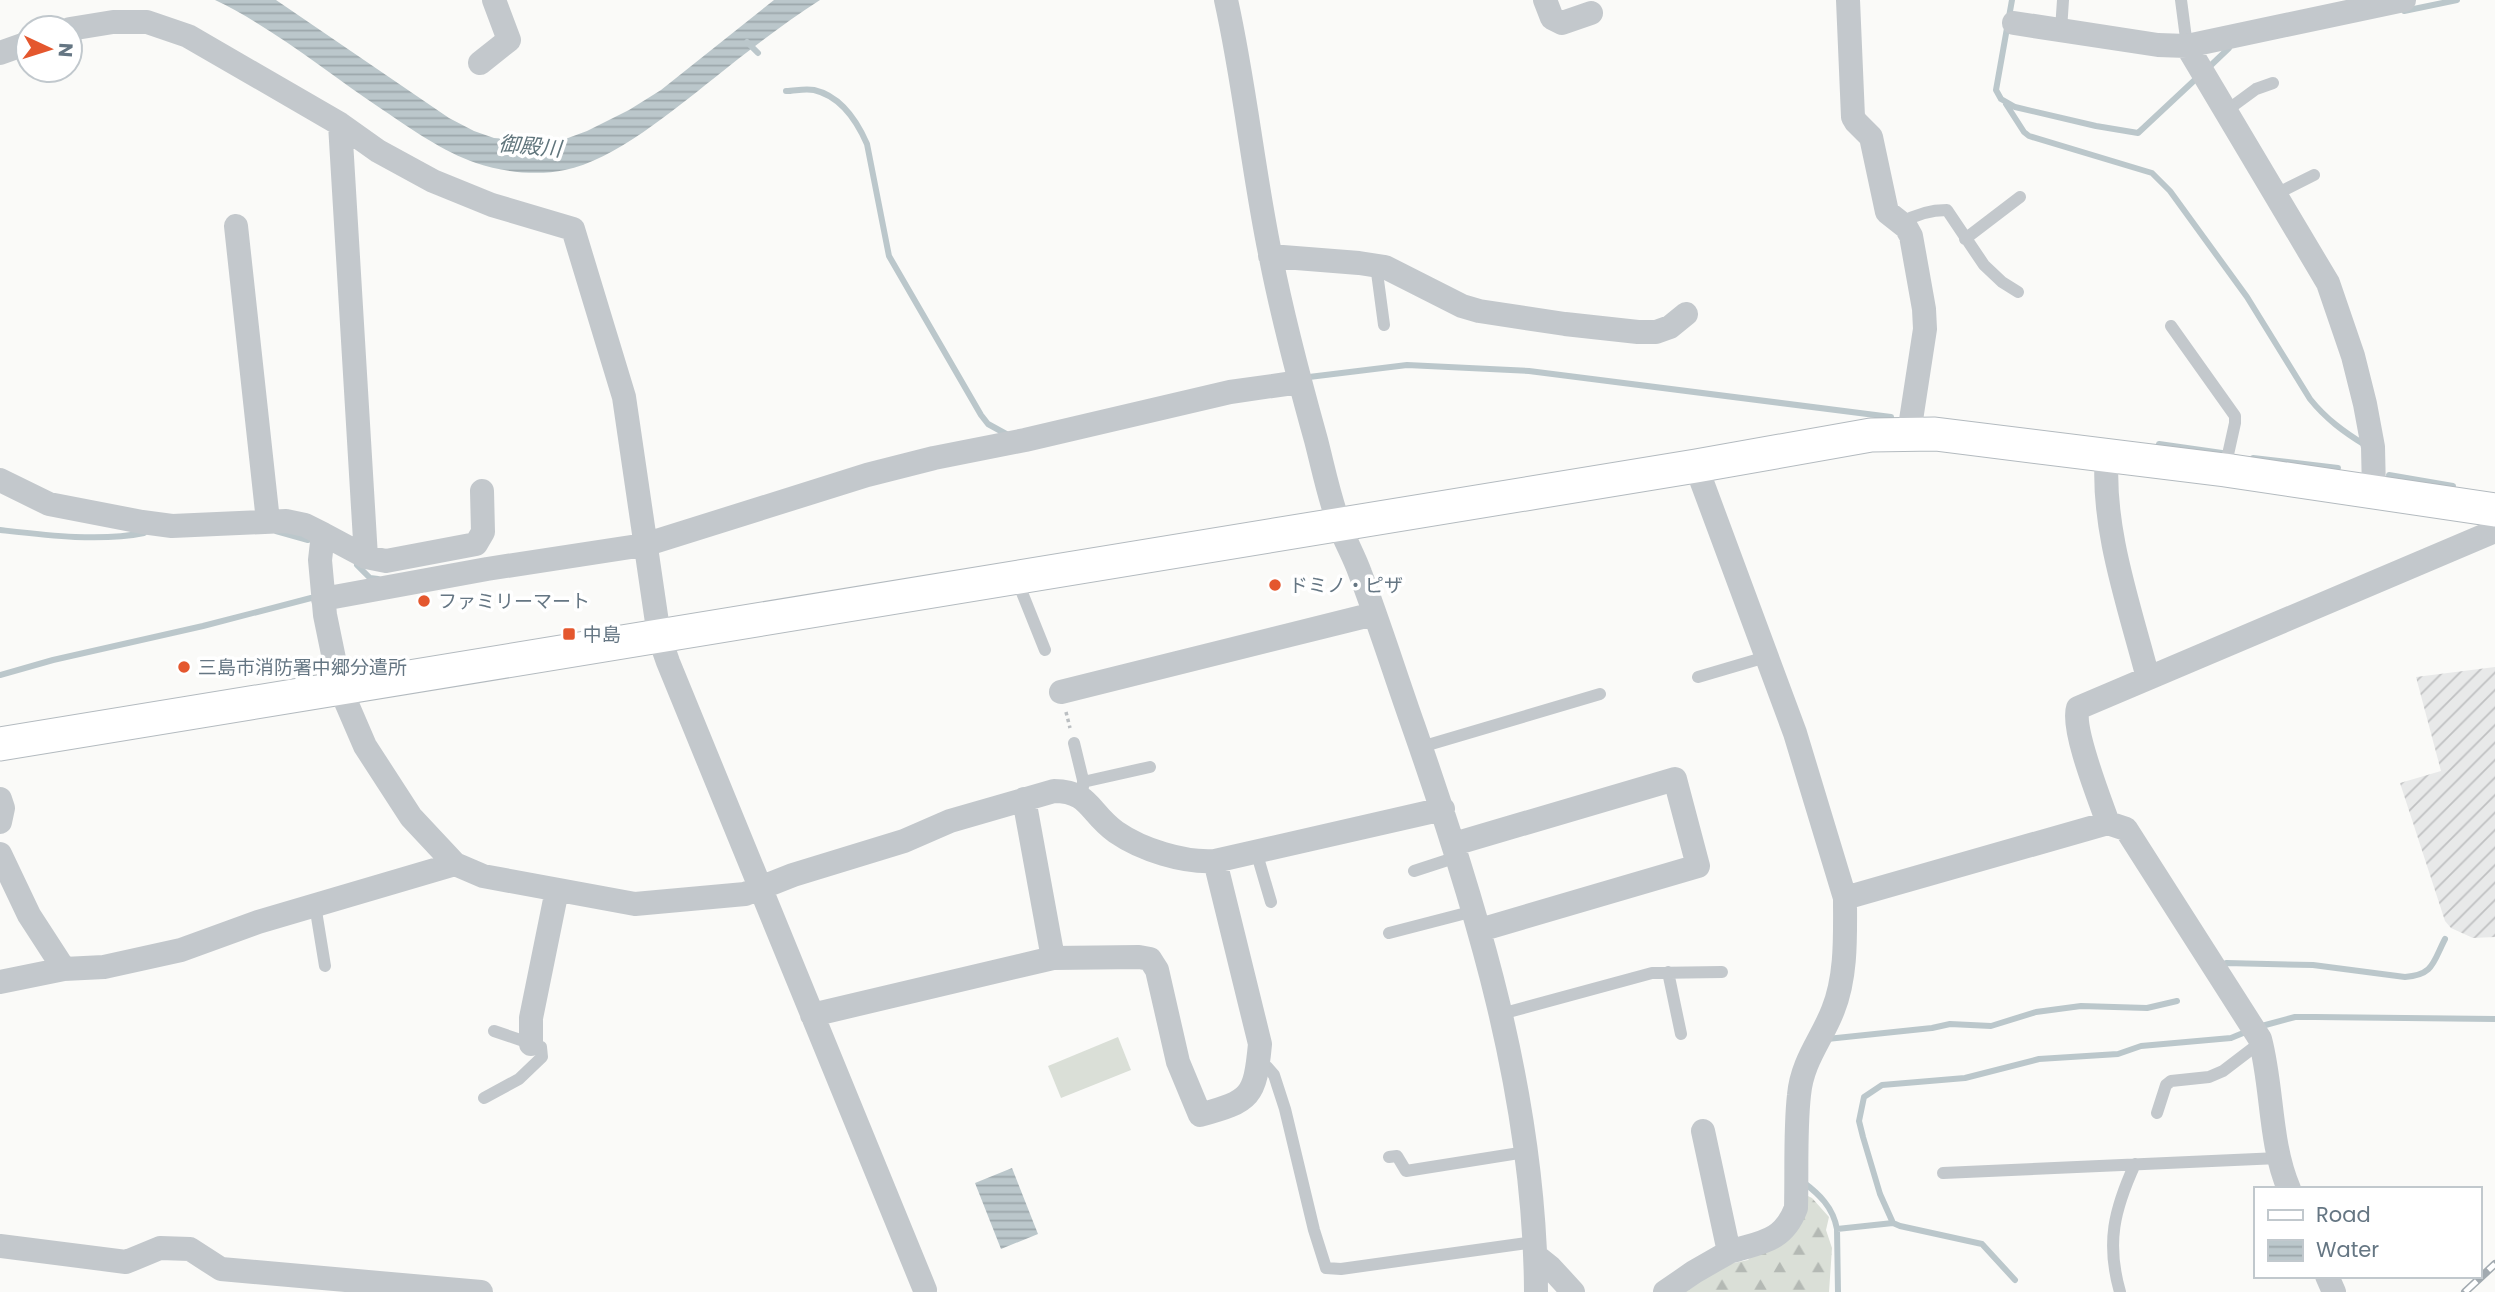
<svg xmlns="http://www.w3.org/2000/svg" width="2495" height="1292" font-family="Poppins,'Noto Sans JP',sans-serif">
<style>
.industrial{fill:url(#industrial-furrows)}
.grass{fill:#dadfd7}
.forest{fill:url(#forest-firs)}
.water{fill:url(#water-rules)}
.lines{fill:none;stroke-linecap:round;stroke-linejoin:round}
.stream{stroke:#bbc7cb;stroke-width:6}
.secondary-casing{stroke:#b3babf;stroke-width:35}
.path{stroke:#bbbfc2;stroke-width:3.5;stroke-dasharray:3.5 3.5;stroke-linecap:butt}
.lane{stroke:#c3c8cc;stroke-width:12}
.street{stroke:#c3c8cc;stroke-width:24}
.secondary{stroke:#fff;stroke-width:33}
.rail-casing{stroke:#a2aab0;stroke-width:8}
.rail{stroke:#fff;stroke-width:5;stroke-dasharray:16;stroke-linecap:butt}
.poi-dot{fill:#e4572e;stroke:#fff;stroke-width:2.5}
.labels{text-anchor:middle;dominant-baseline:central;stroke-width:7;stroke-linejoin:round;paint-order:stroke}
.poi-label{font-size:19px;fill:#657683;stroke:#fff;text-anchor:start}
.water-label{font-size:21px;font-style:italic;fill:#60757c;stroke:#fff}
</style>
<defs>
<pattern id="industrial-furrows" width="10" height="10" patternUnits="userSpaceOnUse" patternTransform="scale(1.75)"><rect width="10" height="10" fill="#e8e9e9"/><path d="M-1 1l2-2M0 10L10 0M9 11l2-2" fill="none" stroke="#c0c1c2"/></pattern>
<pattern id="forest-firs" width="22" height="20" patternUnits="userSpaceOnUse" patternTransform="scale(1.75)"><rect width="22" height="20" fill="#dadfd7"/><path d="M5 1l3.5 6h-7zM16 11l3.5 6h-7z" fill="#b4b9b4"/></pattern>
<pattern id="water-rules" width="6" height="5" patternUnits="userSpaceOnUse" patternTransform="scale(1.75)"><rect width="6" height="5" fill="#bbc7cb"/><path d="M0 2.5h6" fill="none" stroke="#9ca6aa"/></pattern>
</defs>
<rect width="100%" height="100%" fill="#fafaf8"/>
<path class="industrial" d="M2495,667V937L2473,938L2451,928L2445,921L2400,783L2441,771L2416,677Z"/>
<path class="grass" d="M1118,1037L1131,1070L1061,1098L1048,1066Z"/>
<path class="forest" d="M1806,1195L1812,1198L1829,1217L1826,1230L1832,1248L1829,1292H1676L1720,1266L1748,1260Z"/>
<path class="water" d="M215,0H276L449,118L474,131L494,138L519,140L568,138L587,131L629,110L661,90L774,0H820C783,24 748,51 713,79C675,109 613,161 565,170C537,176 503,172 476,163C444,152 411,129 383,110C329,74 274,28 215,0Z
M1012,1168L1038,1234L1001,1249L975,1183Z"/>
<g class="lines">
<path class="stream" d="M2012,0L1996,90L2001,99L2015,107L2096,126L2138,133L2199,76
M2404,11L2457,0
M747,42L758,53
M2207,69L2229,48
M786,91C795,91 804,88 814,90C840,96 857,121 867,144L889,256L981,415L988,424L1008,435
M2006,104L2024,132L2029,136L2152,173L2170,191L2247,297L2310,399C2326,419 2344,432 2365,445
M1309,377L1407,365L1529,371L1891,417
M2159,444L2229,454
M2253,458L2338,468
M2389,475L2453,486
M0,530C44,535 100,542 144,533
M276,531L308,540
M357,565L370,578L378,579
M0,675L53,660L203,626L311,598
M2221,966L2226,963L2313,965L2405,977C2434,975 2433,962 2445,939
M2258,1027L2295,1017H2315L2495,1019
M1827,1039L1932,1028L1950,1024L1991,1026L2036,1012L2081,1006L2147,1008L2177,1001
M1803,1182C1819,1194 1833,1207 1837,1229
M1893,1223L1900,1226L1982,1244L2015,1280
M1838,1292L1837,1229L1893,1223L1880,1194L1863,1137L1859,1121L1864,1097L1882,1085L1965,1078L2039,1059L2118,1054L2141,1046L2231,1038L2248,1031"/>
<defs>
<path id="secondary" d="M0,744L1696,466L1871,435L1935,434L2225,470L2495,510"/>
</defs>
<use href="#secondary" class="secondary-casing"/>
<path class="path" d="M1066,712L1070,728"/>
<path class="lane" d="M2181,0L2187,46
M2061,30L2063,0
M2226,111L2256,89L2273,83
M2276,194L2314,175
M1901,223C1916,214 1930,210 1947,210L1984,265L2002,282L2018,292
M1965,239L2020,197
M1376,265L1384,325
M2171,326L2235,416V423L2225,468
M1017,580L1045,650
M1698,677L1766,657
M1074,743L1083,780V787
M1421,747L1600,694
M1083,782L1150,767
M1256,851L1271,902
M1414,871L1457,857
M315,905L325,966
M1389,933L1474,911
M1668,972L1681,1034
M1501,1014L1652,973L1722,972
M1258,1061L1267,1067L1274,1075L1285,1109L1314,1230L1326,1268L1341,1269L1534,1242
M484,1098L519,1079L542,1057L541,1047L494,1031
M2157,1113L2166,1085L2171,1081L2209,1077L2223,1071L2261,1042
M1389,1157L1397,1156L1406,1171L1526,1152
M1943,1173L2279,1158
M2120,1292C2106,1243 2114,1210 2135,1164"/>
<path class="street" d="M1226,0C1245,85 1253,172 1271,258C1283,319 1299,379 1316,440C1323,467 1329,497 1339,524C1345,541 1354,556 1360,573C1379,623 1395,674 1413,725C1477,908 1535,1096 1536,1292
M1545,0L1552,18L1562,23L1591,13
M1848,0L1853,117L1856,122L1871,137L1887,212L1906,227L1911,236L1924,309L1925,329L1909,433
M2014,23L2158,45L2187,46L2404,0
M70,29L113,22H147L188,36L340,124L378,151L433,181L492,205L573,229L624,397L659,636L668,662L925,1290
M2187,46L2328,283L2353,356L2365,404L2373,447L2374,491
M0,53L28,43
M480,63L509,40L494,0
M340,124L366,557L323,534L320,560L325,615L340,688L365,746L411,817L455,864L483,876L635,904L745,894L793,875L904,841L950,821L1054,791C1090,791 1089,813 1116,832C1142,850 1184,863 1215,861L1443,809
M236,226L268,521
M1270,256L1359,263L1385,267L1462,306L1479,311L1565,324L1638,332H1656L1670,327L1686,314
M2107,455C2101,528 2130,608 2148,678
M1696,466L1795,733L1845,898L2108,823L2126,829L2260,1039C2273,1088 2269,1142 2289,1189
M0,480L49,504L142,522L172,526L286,521L305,525L323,534
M366,557L386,561L476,544L483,532L482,491
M323,599L487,569L644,545L867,475L934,458L1025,440L1230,392L1300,382
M1061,692L1374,614
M0,799L3,808L0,822
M1024,799L1053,958
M2108,823C2100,800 2071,728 2078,708L2495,531
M1454,844L1675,779L1698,866L1480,930
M0,854L29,915L64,969L104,967L181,950L258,922L455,864
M0,982L64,969
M812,1015L1053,958L1139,957L1150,959L1157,970L1178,1062L1200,1115C1251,1101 1255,1097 1260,1044L1215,861
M531,1044V1018L557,890
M0,1246L126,1262L160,1248L190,1249L221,1269L481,1292
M1729,1252C1761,1242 1783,1242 1796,1208C1797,1172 1795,1130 1799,1095C1802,1061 1822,1039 1833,1010C1847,975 1845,934 1845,898
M1535,1255L1550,1267L1573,1292
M2327,1276L2334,1292
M1665,1292L1694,1272L1729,1252L1703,1131"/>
<use href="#secondary" class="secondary"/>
<defs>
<path id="rail" d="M2465,1292L2495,1264"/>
</defs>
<use href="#rail" class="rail-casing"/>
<use href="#rail" class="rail"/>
</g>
<g class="poi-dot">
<circle cx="1275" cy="585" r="7"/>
<circle cx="424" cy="601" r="7"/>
<rect x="562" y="627" width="14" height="14" rx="3.5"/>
<circle cx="184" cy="667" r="7"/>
</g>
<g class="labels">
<g class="poi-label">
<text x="1289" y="585">ドミノ・ピザ</text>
<text x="438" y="601">ファミリーマート</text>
<text x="583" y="634">中島</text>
<text x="198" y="667">三島市消防署中郷分遣所</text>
</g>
<g class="water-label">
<text transform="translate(530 146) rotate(5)">御殿川</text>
</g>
</g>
<rect x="2254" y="1187" width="228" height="91" fill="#ffffff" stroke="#c1c8cd" stroke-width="2"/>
<rect x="2268" y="1210" width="35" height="10" fill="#ffffff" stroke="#c1c8cd" stroke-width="2"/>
<text x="2316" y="1222" font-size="21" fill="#657683">Road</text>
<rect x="2268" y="1240" width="35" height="21" fill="url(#water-rules)" stroke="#c1c8cd" stroke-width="2"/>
<text x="2316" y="1257" font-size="21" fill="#657683">Water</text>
<g transform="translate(49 49) rotate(94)"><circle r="33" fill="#ffffff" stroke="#c1c8cd" stroke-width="2"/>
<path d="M0-5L12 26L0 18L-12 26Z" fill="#e4572e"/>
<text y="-10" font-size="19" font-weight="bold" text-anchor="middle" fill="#657683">N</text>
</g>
</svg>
